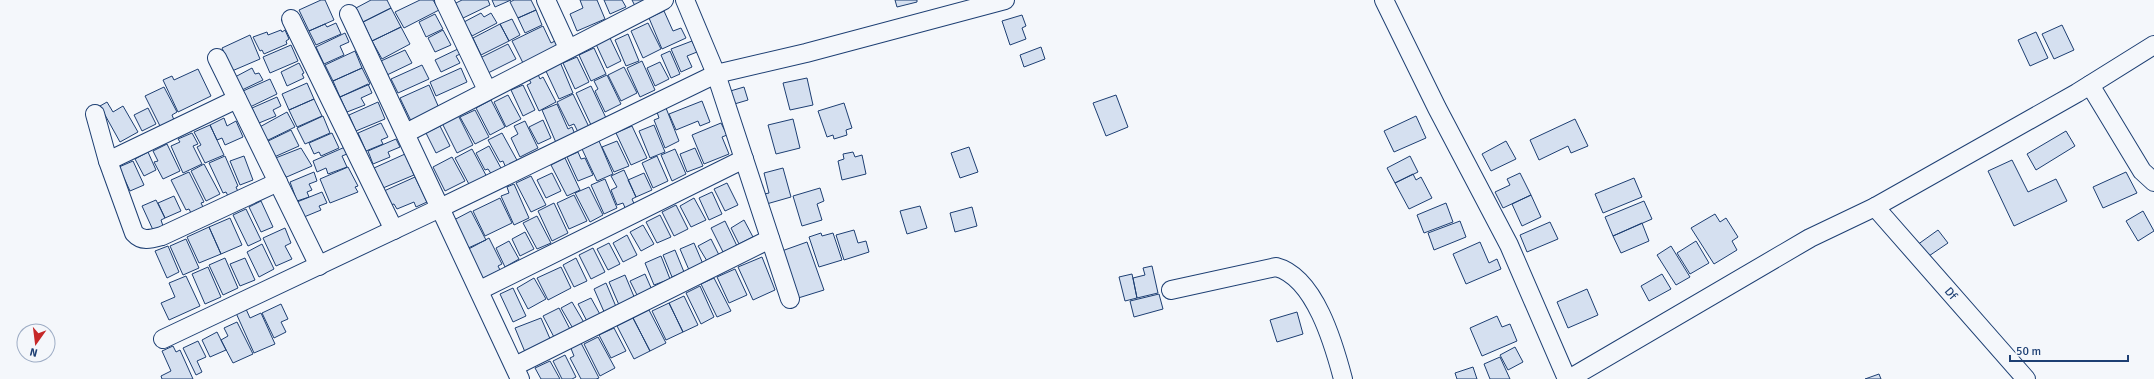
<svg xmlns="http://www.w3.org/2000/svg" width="2154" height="379" font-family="Signika,sans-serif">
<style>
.building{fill:#d5e0f0;stroke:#1d3f73}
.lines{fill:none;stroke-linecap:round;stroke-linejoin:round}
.minor-casing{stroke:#1d3f73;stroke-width:20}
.minor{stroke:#f4f7fb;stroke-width:18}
.labels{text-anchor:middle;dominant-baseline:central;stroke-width:3;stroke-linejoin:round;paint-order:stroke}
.street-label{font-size:12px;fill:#1d3f73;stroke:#f4f7fb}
</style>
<rect width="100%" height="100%" fill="#f4f7fb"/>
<path class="building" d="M321,0H325L334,20L309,31L299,10Z
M371,0H387L391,8L363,22L356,8Z
M420,0H433L439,10L404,28L395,12Z
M462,0H488L490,5L459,20L452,5Z
M492,0H511L495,7Z
M514,0H531L536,10L518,18L510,2Z
M580,0H597L605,19L577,31L570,14L583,8Z
M604,0H622L626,7L610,14Z
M632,0H649L635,6Z
M895,0H917V2L897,7Z
M391,8L401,27L372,41L363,22Z
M536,10L542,25L525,33L518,18Z
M664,11L673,31L681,28L686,38L662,49L649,18Z
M481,13L484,17L491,13L497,23L472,36L464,22Z
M435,14L443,29L426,37L419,22Z
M1022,15L1026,26L1022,28L1026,39L1010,45L1002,21Z
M512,19L520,35L509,41L500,24Z
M336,23L341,34L316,45L309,31L325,24L327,27Z
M648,23L661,49L643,58L631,31Z
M500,24L509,41L481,55L473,38Z
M2062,25L2074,50L2054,59L2042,34Z
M543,26L551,43L557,40L560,47L523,63L512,41Z
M401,27L410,44L382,59L372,41Z
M281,30L282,32L285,30L289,39L286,41L287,44L264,54L262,50L260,51L253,37L267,32L268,35Z
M443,30L451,45L435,52L428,38Z
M2036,32L2048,58L2030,66L2018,40Z
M345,33L349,42L340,46L344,55L324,64L316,47Z
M628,34L639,61L626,66L615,40Z
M250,35L260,59L232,71L222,48Z
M609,36L621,61L607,68L595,42Z
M692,41L697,52L687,56L692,67L681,72L671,49Z
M508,44L516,59L488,73L480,58Z
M291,45L298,61L270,73L263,57Z
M1041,47L1045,59L1024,67L1020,55Z
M460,48L462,53L456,56L460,63L441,72L435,60Z
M594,48L606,74L591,81L579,55Z
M405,50L412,63L387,75L381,61Z
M355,51L362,68L333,81L325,65Z
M670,51L680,74L671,78L661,55Z
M577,57L589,82L575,89L563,63Z
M642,61L655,90L640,97L627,68Z
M560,62L573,93L559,99L545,69Z
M660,62L669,79L655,86L647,68Z
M299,63L304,73L302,74L304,78L287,86L281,72Z
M422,65L429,79L398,93L391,79Z
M624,67L637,93L621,101L608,75Z
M252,68L255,74L259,73L263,80L242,90L235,77Z
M362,68L370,84L340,97L333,81Z
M461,68L467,82L436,96L430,82Z
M198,69L211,96L178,112L163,80L172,76L174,80Z
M537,72L540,79L543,77L556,102L539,111L527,85L531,83L528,77Z
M607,75L621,104L605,112L595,91L598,89L594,81Z
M807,78L813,105L790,110L783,83Z
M270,79L277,94L250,107L243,91Z
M307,83L314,99L289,110L282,94Z
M368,84L372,93L361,98L365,105L347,112L340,97Z
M429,85L439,108L411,121L400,98Z
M523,85L535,110L523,116L511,90Z
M591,86L606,118L591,125L576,93Z
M164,87L177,112L172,115L174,120L160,126L145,96Z
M744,87L748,100L731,105L727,92Z
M573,94L589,127L578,132L574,124L569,126L557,102Z
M508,95L521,119L506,127L494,102Z
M1116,95L1128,127L1106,136L1093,103Z
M277,97L281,106L273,110L276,116L259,123L252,108Z
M314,99L322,116L297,127L289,110Z
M491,100L505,127L490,135L476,108Z
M702,101L710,122L700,126L698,121L676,130L669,114Z
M107,102L113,112L123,106L138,132L120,142L100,106Z
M378,102L385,119L356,131L349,115Z
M844,103L852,128L846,130L847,135L834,139L833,135L827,137L818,111Z
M557,104L568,129L572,127L576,137L557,145L542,110Z
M148,108L156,124L142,131L134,115Z
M666,108L679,141L665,148L654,120L659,118L657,112Z
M475,110L489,137L475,144L460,117Z
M456,111L473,145L457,153L440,119Z
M287,112L295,127L262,143L256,129Z
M323,116L330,133L305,144L297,128Z
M1416,116L1426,138L1394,152L1384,131Z
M224,118L227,126L236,121L243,137L225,145L222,138L217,140L210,125Z
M793,119L800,148L776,154L768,125Z
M1575,119L1588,146L1571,153L1568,146L1539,160L1530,140Z
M543,120L551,138L538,144L529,127Z
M525,121L538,148L520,157L511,138L518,134L514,126Z
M381,123L388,137L381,140L383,144L366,151L358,133Z
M721,123L727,135L722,137L729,154L704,164L692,135Z
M210,125L224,155L205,163L197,147L201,145L194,132Z
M654,125L665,152L650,158L639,131Z
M440,126L450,146L436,153L426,133Z
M632,126L647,158L631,165L616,133Z
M291,130L299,146L272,158L264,143Z
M2066,131L2075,146L2036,170L2027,154Z
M192,133L198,144L193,146L202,164L183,173L171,146L180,142L178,139Z
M332,133L339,148L321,156L319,152L314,154L309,143Z
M502,133L518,162L506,168L503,161L500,162L488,140Z
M396,139L400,147L388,152L390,157L373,164L368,151Z
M599,141L613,174L597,181L582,149Z
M617,141L629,166L614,172L602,147Z
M1506,141L1516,159L1491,171L1482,154Z
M167,144L180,171L163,179L154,162L158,161L153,151Z
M489,146L502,170L492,175L488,169L485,170L476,153Z
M345,147L347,154L342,156L347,167L328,174L326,168L317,172L313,161Z
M969,147L978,172L960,178L951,153Z
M301,148L312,166L282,179L273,159Z
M695,148L703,166L687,172L680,154Z
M472,149L488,179L471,188L455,158Z
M675,149L686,174L672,181L661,155Z
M148,152L156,170L144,176L135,159Z
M578,152L581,159L585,158L593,175L578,181L567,157Z
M853,152L855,157L862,155L866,174L842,180L838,161L844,159L843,154Z
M405,154L414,175L383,188L374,168Z
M225,156L238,186L236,187L239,194L229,198L226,192L223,193L209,163Z
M244,156L253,180L240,185L230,161Z
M657,156L668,181L653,188L642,163Z
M1410,156L1418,172L1395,183L1387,168Z
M452,157L465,181L445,191L433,167Z
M565,158L580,190L567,196L551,165Z
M2012,160L2028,192L2056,179L2067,201L2014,226L1988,171Z
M133,161L144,185L130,191L119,167Z
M204,164L220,194L206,201L191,171Z
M348,167L358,186L355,187L358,192L330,203L320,179Z
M783,168L791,197L763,205L760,195L769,193L764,173Z
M624,170L636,197L632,199L635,206L626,210L623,203L617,205L611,190L617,187L611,176Z
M189,172L204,202L201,203L203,207L191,213L189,209L186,210L171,180Z
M314,172L317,181L309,184L312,190L307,192L309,197L297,201L290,182Z
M2126,172L2137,193L2103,208L2093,187Z
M552,173L561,191L546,198L537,180Z
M644,173L652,190L636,197L628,180Z
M1520,173L1531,195L1503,208L1495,192L1510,185L1507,179Z
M1413,174L1416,180L1421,177L1432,198L1409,209L1395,183Z
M531,176L546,205L531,212L516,183Z
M415,177L427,202L416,207L414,202L397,209L394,204L390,205L384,191Z
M1634,178L1642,197L1603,213L1595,194Z
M605,179L617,208L604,214L591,185Z
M727,183L738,205L725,211L714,189Z
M514,184L529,218L514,225L501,196L509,193L507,187Z
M589,187L603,215L590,222L575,193Z
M820,188L824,201L817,204L822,220L802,226L793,196Z
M322,192L327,203L319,206L321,210L304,217L297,202Z
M712,192L722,214L709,220L699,198Z
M574,195L587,221L569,229L557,203Z
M1531,195L1541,217L1522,226L1512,204Z
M174,196L181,211L165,218L158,203Z
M500,198L512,223L485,236L473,211Z
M694,198L706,220L691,227L680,206Z
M156,200L165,218L161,220L163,226L153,230L142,206Z
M261,201L273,227L261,232L249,207Z
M1644,201L1652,219L1613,236L1605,217Z
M554,203L568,233L552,241L538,211Z
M1446,203L1453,222L1424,233L1417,215Z
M676,205L688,229L674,236L662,212Z
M920,206L927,228L907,234L900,211Z
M972,207L977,226L955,232L950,213Z
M246,209L261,240L248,246L233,215Z
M471,211L486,240L466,249L452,221Z
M2143,211L2154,231L2138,241L2126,221Z
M1715,214L1720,222L1726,218L1738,237L1732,241L1737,250L1714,264L1691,228Z
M660,215L671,237L657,243L646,222Z
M537,216L551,243L537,249L523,223Z
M230,218L242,245L221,254L209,227Z
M744,220L753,237L739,244L731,228Z
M725,221L737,246L723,252L711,228Z
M1460,221L1466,237L1434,250L1428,233Z
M1550,222L1558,239L1527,252L1520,235Z
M1642,223L1649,241L1621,253L1613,236Z
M643,225L654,244L641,251L630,232Z
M209,227L221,254L199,263L187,237Z
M285,228L291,243L285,246L292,259L276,266L263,238Z
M854,230L858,243L866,241L869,252L844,260L836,235Z
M1938,230L1948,243L1926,258L1917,245Z
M525,232L534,249L520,256L512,239Z
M821,233L822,236L833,233L842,260L819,267L809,237Z
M627,235L637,255L623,262L613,243Z
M489,238L502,264L498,266L500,270L480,280L465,251Z
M186,239L199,268L183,275L170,246Z
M711,239L719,255L707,261L698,246Z
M509,241L519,259L505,267L496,248Z
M1696,241L1709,263L1690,274L1677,253Z
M807,242L824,290L795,299L779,252Z
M1480,242L1489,263L1497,259L1501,269L1466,284L1453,254Z
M609,243L620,264L608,270L597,249Z
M694,243L703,264L689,270L680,249Z
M262,244L274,269L259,277L247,252Z
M168,246L179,272L167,278L155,251Z
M1671,246L1690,277L1676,285L1657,255Z
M593,248L605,272L591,279L579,255Z
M675,250L684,272L672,277L663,255Z
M661,256L670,279L654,285L645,263Z
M762,257L775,290L753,300L738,267Z
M225,258L238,288L223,295L209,265Z
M245,258L255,280L240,286L230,264Z
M576,258L587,281L574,287L563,265Z
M1152,266L1158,293L1137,298L1133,278L1145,275L1143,268Z
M208,267L221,297L205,304L192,274Z
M561,267L571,288L548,300L537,278Z
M735,269L747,295L729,303L717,277Z
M645,274L652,290L638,297L630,281Z
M1132,274L1137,298L1125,301L1119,277Z
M1662,274L1671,289L1649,301L1641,286Z
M625,275L635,299L619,305L609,282Z
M186,276L200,306L169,320L161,303L175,297L169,283Z
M534,278L546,299L528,309L517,288Z
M714,278L731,311L717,317L701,284Z
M606,283L617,309L605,314L594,289Z
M700,286L714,317L701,324L686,293Z
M513,288L526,316L513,322L500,294Z
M1587,289L1598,315L1568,328L1557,302Z
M1159,294L1163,309L1134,317L1130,301Z
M684,296L698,325L683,332L669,303Z
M591,298L602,318L589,325L578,304Z
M572,302L586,326L575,332L561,308Z
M669,303L683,332L666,340L652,311Z
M281,304L288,319L281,322L286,332L274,338L262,313Z
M559,308L572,333L556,341L543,316Z
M246,309L250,318L261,313L275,344L254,353L236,313Z
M649,310L666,343L650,351L633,318Z
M1297,312L1303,334L1277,342L1270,320Z
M1497,316L1502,327L1510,324L1517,341L1482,356L1470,328Z
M541,318L551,341L525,352L515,328Z
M633,318L650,351L634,359L617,326Z
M237,322L253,354L233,363L221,340L228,336L224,328Z
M614,328L626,351L611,358L599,335Z
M217,332L226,350L210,357L202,340Z
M598,337L615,368L600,376L584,344Z
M198,341L206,357L197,361L202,372L196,375L183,348Z
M580,341L599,378L596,379H581L570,358L574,356L570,346Z
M173,346L176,352L180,350L193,379H162L161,376L171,371L162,351Z
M1515,347L1523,362L1508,370L1500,355Z
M565,355L576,377L572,379H562L553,361Z
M1500,357L1510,379H1490L1484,364Z
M550,361L560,379H541L535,368Z
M1473,367L1477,379H1457L1455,373Z
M1879,374L1881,379H1865Z"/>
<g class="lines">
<defs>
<g id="minor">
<path d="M444,0L487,90"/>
<path d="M546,0L568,48"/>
<path d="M685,0L716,74L790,299"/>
<path d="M1384,0L1437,108L1509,245L1567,379"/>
<path d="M291,19L394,230"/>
<path d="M217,58L319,266"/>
<path d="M2090,85L2142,171L2154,182"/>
<path d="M95,114L108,161L134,233C142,242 151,239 162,236L278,182"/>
<path d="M406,133L664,0"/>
<path d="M108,161L237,99"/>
<path id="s1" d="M1875,207L2026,379"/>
<path d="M480,290L744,159"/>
<path d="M1171,290L1276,267C1315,277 1334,345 1343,379"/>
<path d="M163,339L440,208L349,14"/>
<path d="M515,366L770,239"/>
<path d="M520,379L440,208L716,74L806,53L1005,0"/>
<path d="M1569,379L1810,238L1875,207L2077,93L2154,45"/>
</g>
</defs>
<use href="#minor" class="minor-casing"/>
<use href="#minor" class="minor"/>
</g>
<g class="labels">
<g class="street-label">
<text stroke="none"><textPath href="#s1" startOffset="115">Df</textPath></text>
</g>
</g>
<g transform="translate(36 343) rotate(194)"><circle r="19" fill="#f4f7fb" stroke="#9eadc5"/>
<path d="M0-3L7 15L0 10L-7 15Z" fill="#c62828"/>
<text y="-6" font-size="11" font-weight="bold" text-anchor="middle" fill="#1d3f73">N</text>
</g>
<path d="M2010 355v6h118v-6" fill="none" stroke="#1d3f73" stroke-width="2"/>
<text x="2016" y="355" font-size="12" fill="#1d3f73" stroke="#f4f7fb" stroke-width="3" paint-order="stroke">50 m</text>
</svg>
